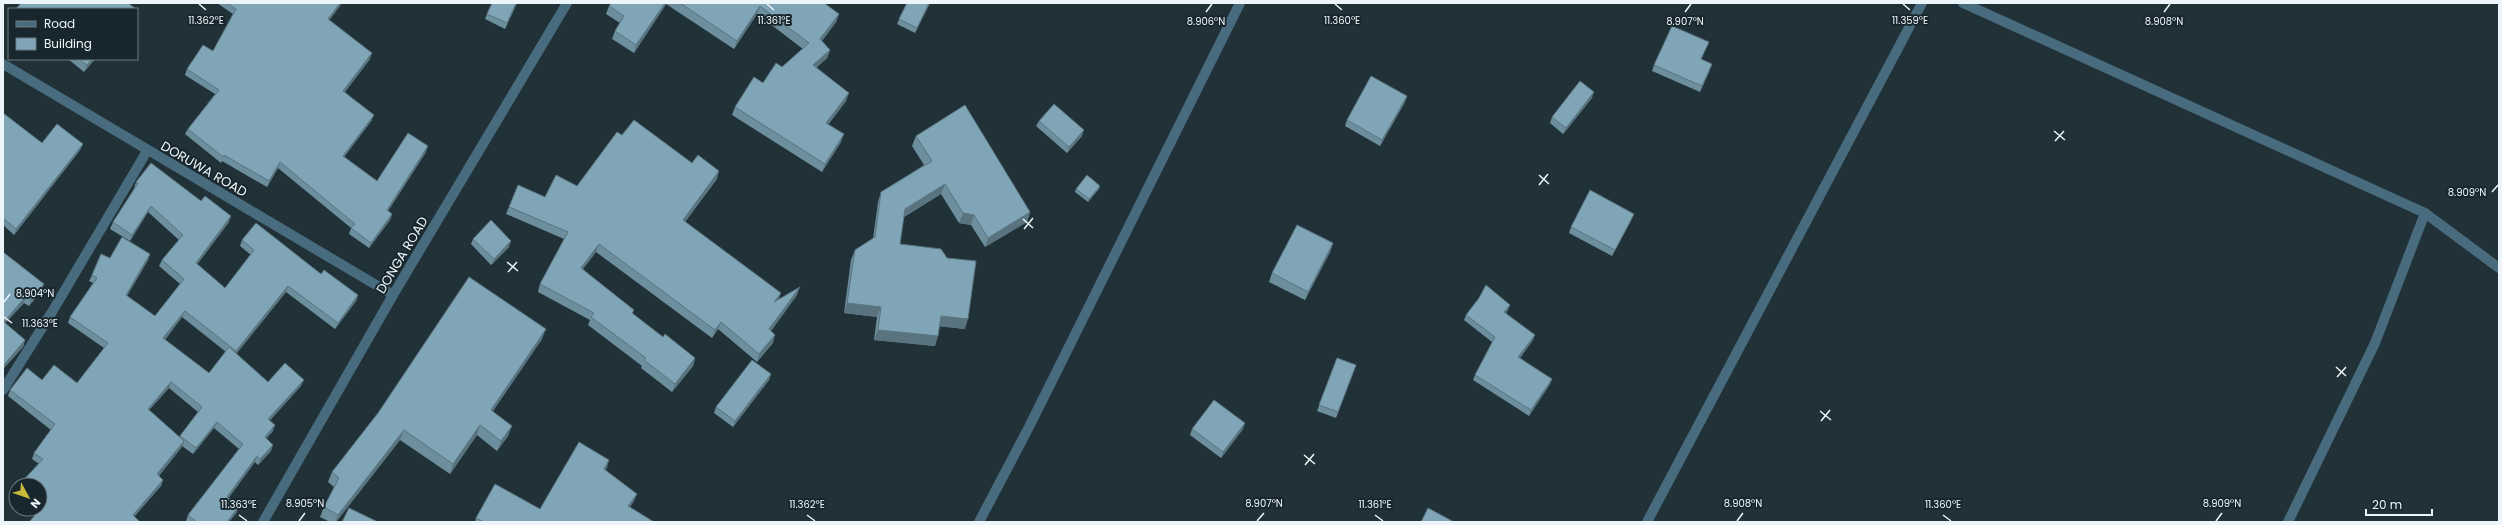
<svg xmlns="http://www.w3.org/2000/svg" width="2502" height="525" font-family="Poppins,sans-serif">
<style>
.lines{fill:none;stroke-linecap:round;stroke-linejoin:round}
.minor{stroke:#486c7d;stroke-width:10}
.wall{fill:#6d8e9d;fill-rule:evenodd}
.shaded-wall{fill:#59747f}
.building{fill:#7fa5b6;stroke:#59747f}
.ticks{fill:none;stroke:#ecf6fa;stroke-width:1.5}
.labels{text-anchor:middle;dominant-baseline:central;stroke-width:4;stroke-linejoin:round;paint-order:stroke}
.street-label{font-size:13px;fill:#ecf6fa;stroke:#18272e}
.ticks-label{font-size:10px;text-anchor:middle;fill:#ecf6fa;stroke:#18272e;stroke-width:4;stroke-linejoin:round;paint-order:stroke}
</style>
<rect width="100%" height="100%" fill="#213138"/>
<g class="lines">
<path class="minor" d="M1963,3L2425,213L2499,268
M3,64L393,295
M3,390L52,312L147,151
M263,522L393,295L567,3
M979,522L1029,427L1240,3
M1647,522L1922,3
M2288,522L2375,343L2425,213"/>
</g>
<path class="wall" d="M217,3H342L329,20L370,59L345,92L372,120L344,157L377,181L426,152L388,211L392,214L390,220L369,248L349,234L351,228L278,168L267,187L222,161L221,163L185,134L188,129L215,94L185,75L187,69L213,51L233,14Z
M517,3L505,29L485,19L487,14Z
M612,3H824L839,14L836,22L822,41L830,50L827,58L816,68L846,101L828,125L841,142L822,172L732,115L735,107L782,67L803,49L757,14L734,49L666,4L634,53L612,39L615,31L620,23L606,14L609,6Z
M907,3H930L915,33L897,24Z
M1706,48L1701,59L1710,70L1700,92L1652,71L1654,65Z
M68,59H95L84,72Z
M1407,96L1405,102L1380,146L1345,126L1347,120Z
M1592,98L1563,134L1550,123L1552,117Z
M3,113L42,143L83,144L80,150L14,235L3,225Z
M1039,121L1082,136L1067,153L1036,126Z
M622,135L692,163L717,179L685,222L779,300L797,295L771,331L773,343L757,362L718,329L712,338L596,252L583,269L633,314L663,337L695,358L693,366L672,392L641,368L642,366L588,325L590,320L538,292L540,284L564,239L506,214L509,207L545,197L577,186Z
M916,136L1030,212L1027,222L985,247L971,225L959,223L941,194L904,217L900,244L965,329L939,326L935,346L874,340L877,317L844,313L851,260L855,250L873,239L878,202L881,192L924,165L912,146Z
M136,182L229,222L197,264L225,288L251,255L240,246L242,240L321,274L358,295L356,301L335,329L286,292L236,354L268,382L301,386L270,420L273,431L266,439L271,451L258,465L255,462L228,498L237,512L229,522H187L186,521L188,515L239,449L214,428L193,454L182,446L159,476L163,480L161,486L134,517L38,511L36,509H40V485L39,464L32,459L34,453L51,430L8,396L10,390L42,380L77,383L104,348L68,323L70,317L93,283L89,281L92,275L110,258L150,254L148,260L127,296L155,316L180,284L159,266L162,260L179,240L148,212L130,241L110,229L113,222L135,188H134ZM182,317L226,352L209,373L165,340ZM169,388L198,412L179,437L149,410Z
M1076,189H1099L1088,202L1075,192Z
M1632,219L1612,256L1569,233L1571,227Z
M473,239L509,247L491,265L471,244Z
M1333,243L1330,252L1305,300L1269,282L1272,273Z
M3,252L42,290L29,306L24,303L5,323L25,340L23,347L3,369Z
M1510,305L1508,310L1506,313L1533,340L1520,358L1552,379L1550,384L1529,416L1473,380L1475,375L1492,342L1464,320L1466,315Z
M542,339L493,411L508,436L497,451L477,435L450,474L400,440L336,522H330L320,517L324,507L334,487L328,482L332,472Z
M1337,358L1356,365L1336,418L1317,411Z
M771,374L769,380L733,427L714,413L716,407Z
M1192,429H1243L1221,458L1190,435Z
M607,468L605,470L634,501L630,507L654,522H475L476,518L540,509Z"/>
<path class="shaded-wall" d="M340,3H342L326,25L328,19Z
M516,3H517L505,29L507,23Z
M665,3H667L634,53L636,45Z
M929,3H930L915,33L917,28Z
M760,6L757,14L734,49L737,41Z
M839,14L836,22L817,47L820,39Z
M830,50L827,58L810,73L813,65Z
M372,53L370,59L341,97L343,91Z
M92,59H95L84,72L87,65Z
M1594,92L1592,98L1563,134L1566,128Z
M849,93L846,101L823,131L826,123Z
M1407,96L1405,102L1380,146L1382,140Z
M374,115L372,120L341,161L343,156Z
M1084,130L1082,136L1067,153L1069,147Z
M844,134L841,142L822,172L825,164Z
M83,144L80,150L14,235L16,229Z
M428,146L426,152L385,216L387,210Z
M280,162L278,168L267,187L269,181Z
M719,171L717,179L680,228L683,220Z
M945,184L941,194L901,218L905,209Z
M1100,186L1099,189L1088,202L1089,199Z
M151,206L148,212L130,241L132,235Z
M1030,212L1027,222L985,247L988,238Z
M963,213L974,215L971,225L959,223Z
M392,214L390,220L369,248L371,243Z
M1634,214L1632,219L1612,256L1615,250Z
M231,216L229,222L194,269L196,263Z
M511,241L509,247L491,265L494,259Z
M1333,243L1330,252L1305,300L1308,292Z
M599,244L596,252L578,275L581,268Z
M150,254L148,260L124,301L126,295Z
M44,284L42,290L29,306L31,300Z
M288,286L286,292L233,358L236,351Z
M800,287L797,295L766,337L769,329Z
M781,293L778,301L774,302Z
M358,295L356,301L335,329L338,323Z
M26,296L24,303L3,326L4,322Z
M847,303L881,307L877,317L844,313Z
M1510,305L1508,310L1502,318L1504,312Z
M185,311L182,317L161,344L163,338Z
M941,316L968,319L965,329L937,326Z
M721,322L718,329L712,338L715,330Z
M546,329L542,339L487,419L491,410Z
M878,330L938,336L935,346L874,340Z
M775,335L773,343L757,362L759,354Z
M1535,335L1533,340L1516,362L1518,357Z
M25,340L23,347L3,369V366Z
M695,358L693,366L672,392L675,384Z
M771,374L769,380L733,427L735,421Z
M1552,379L1550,384L1529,416L1531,410Z
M304,380L301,386L266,425L268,419Z
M171,382L169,388L145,415L148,409Z
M217,422L214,428L193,454L196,448Z
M1245,423L1243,429L1221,458L1223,452Z
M275,425L273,431L262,443L265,437Z
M480,425L477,435L450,474L453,464Z
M512,426L508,436L497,451L501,441Z
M404,430L400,440L336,522H335L338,515Z
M184,441L182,447L155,481L157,474Z
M273,445L271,451L258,465L260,459Z
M257,456L255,462L225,503L227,497Z
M609,460L607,468L601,476L604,469Z
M163,480L161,486L130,521L133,515Z
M637,494L634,501L626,513L628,506Z
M239,506L237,512L229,522H227Z"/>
<path class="building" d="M21,3H128L136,9H16Z
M227,3H340L328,19L372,53L343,91L374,115L343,156L377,181L408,133L428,146L387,210L392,214L371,243L351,228L355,224L280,162L269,181L224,155L223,157L188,129L219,90L187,69L203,45L213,51L236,9Z
M492,3H516L507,23L487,14Z
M612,3H665L636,45L615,31L624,16L609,6Z
M680,3H824L839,14L820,39L830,50L813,65L849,93L826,123L844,134L825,164L735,107L754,77L763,83L776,63L782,67L809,43L760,6L737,41Z
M907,3H929L917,28L899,19Z
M1672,26L1709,42L1701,59L1712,64L1702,86L1654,65Z
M79,59H92L87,65Z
M1371,76L1407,96L1382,140L1347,120Z
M1580,81L1594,92L1566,128L1552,117Z
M1054,104L1084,130L1069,147L1039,121Z
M965,105L1030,212L988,238L974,215L963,213L945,184L905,209L900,244L941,249L947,258L976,261L968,319L941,316L938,336L878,330L881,307L847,303L855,250L875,237L881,192L932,161L916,136Z
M3,113L42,143L57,124L83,144L16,229L3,218Z
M634,120L692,163L698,155L719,171L683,220L781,293L774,302L800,287L769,329L775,335L759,354L721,322L715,330L599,244L581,268L634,310L632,313L663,337L665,334L695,358L675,384L644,360L646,358L591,317L594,313L540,284L568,232L509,207L518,185L545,197L556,175L577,186L617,132L622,135Z
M151,163L201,201L205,196L231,216L196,263L225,288L254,250L242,240L256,223L321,274L324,270L358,295L338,323L288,286L236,351L185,311L163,338L209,373L229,347L268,382L285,363L304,380L268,419L275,425L265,437L273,445L260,459L257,456L227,497L239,506L227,522H197L188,515L243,444L217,422L196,448L180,436L202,407L171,382L148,409L184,441L157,474L163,480L133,515L140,522H29L42,507L40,505V485H19L43,459L34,453L55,424L10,390L27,368L42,380L54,365L77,383L108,343L70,317L97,278L92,275L101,254L110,258L122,237L150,254L126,295L155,316L184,279L162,260L183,235L151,206L132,235L113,222L138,183L136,182Z
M1087,175L1100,186L1089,199L1076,189Z
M1590,190L1634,214L1615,250L1571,227Z
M491,220L511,241L494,259L473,239Z
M1297,225L1333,243L1308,292L1272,273Z
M3,252L44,284L31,300L26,296L4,322L25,340L3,366Z
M469,277L546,329L491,410L512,426L501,441L480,425L453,464L404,430L338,515L324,507L339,478L332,472L378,413Z
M1486,285L1510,305L1504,312L1535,335L1518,357L1552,379L1531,410L1475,375L1495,337L1466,315L1479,298Z
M1337,358L1356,365L1338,412L1319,405Z
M752,360L771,374L735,421L716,407Z
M1214,400L1245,423L1223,452L1192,429Z
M579,442L609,460L604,469L637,494L628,506L654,522H484L476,518L495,484L540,509Z
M349,508L378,522H342Z
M1428,508L1454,522H1421Z"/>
<path class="ticks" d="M199,4L206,10M767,4L774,10M1335,4L1342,10M1903,4L1910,10M1206,12L1212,4M1685,12L1691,4M2164,12L2170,4M2054,131L2065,140M2055,141L2064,131M1539,175L1549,184M1539,185L1548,174M2492,192L2498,185M1023,219L1033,228M1024,229L1033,218M507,262L518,271M508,272L517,262M4,302L10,294M4,317L12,323M2336,367L2346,376M2337,377L2346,367M1820,411L1831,420M1821,421L1830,410M1304,455L1315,464M1305,465L1314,454M239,515L247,521M807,515L815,521M1375,515L1383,521M1943,515L1951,521M299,521L305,513M1257,521L1264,513M1737,521L1743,513M2216,521L2222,513"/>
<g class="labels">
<g class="street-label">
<text transform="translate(204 169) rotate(30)">DORUWA ROAD</text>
<text transform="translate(402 255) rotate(-59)">DONGA ROAD</text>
</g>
</g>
<g class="ticks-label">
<text x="206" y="24">11.362°E</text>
<text x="774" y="24">11.361°E</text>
<text x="1342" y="24">11.360°E</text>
<text x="1910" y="24">11.359°E</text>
<text x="1206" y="25">8.906°N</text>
<text x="1685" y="25">8.907°N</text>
<text x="2164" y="25">8.908°N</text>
<text x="2467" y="196">8.909°N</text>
<text x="35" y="297">8.904°N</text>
<text x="40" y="327">11.363°E</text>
<text x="305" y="507">8.905°N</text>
<text x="1264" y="507">8.907°N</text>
<text x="1743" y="507">8.908°N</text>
<text x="2222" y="507">8.909°N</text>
<text x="239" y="508">11.363°E</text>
<text x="807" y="508">11.362°E</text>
<text x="1375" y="508">11.361°E</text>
<text x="1943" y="508">11.360°E</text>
</g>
<rect width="2502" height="525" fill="none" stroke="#ecf6fa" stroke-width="8"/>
<rect x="8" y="8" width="130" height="52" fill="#18272e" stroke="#6d7a80"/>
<rect x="16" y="21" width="20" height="6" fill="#486c7d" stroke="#6d7a80"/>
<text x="44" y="28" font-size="12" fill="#ecf6fa">Road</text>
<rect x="16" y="38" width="20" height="12" fill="#7fa5b6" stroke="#6d7a80"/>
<text x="44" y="48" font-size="12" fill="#ecf6fa">Building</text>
<g transform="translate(28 497) rotate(130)"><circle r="19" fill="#18272e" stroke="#6d7a80"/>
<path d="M0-3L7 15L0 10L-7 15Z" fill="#c9bb3a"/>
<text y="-6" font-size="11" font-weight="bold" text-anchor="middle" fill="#ecf6fa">N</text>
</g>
<path d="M2366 509v6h66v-6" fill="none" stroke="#ecf6fa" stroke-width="2"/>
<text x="2372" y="509" font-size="12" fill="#ecf6fa" stroke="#18272e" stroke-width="3" paint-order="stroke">20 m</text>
</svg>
